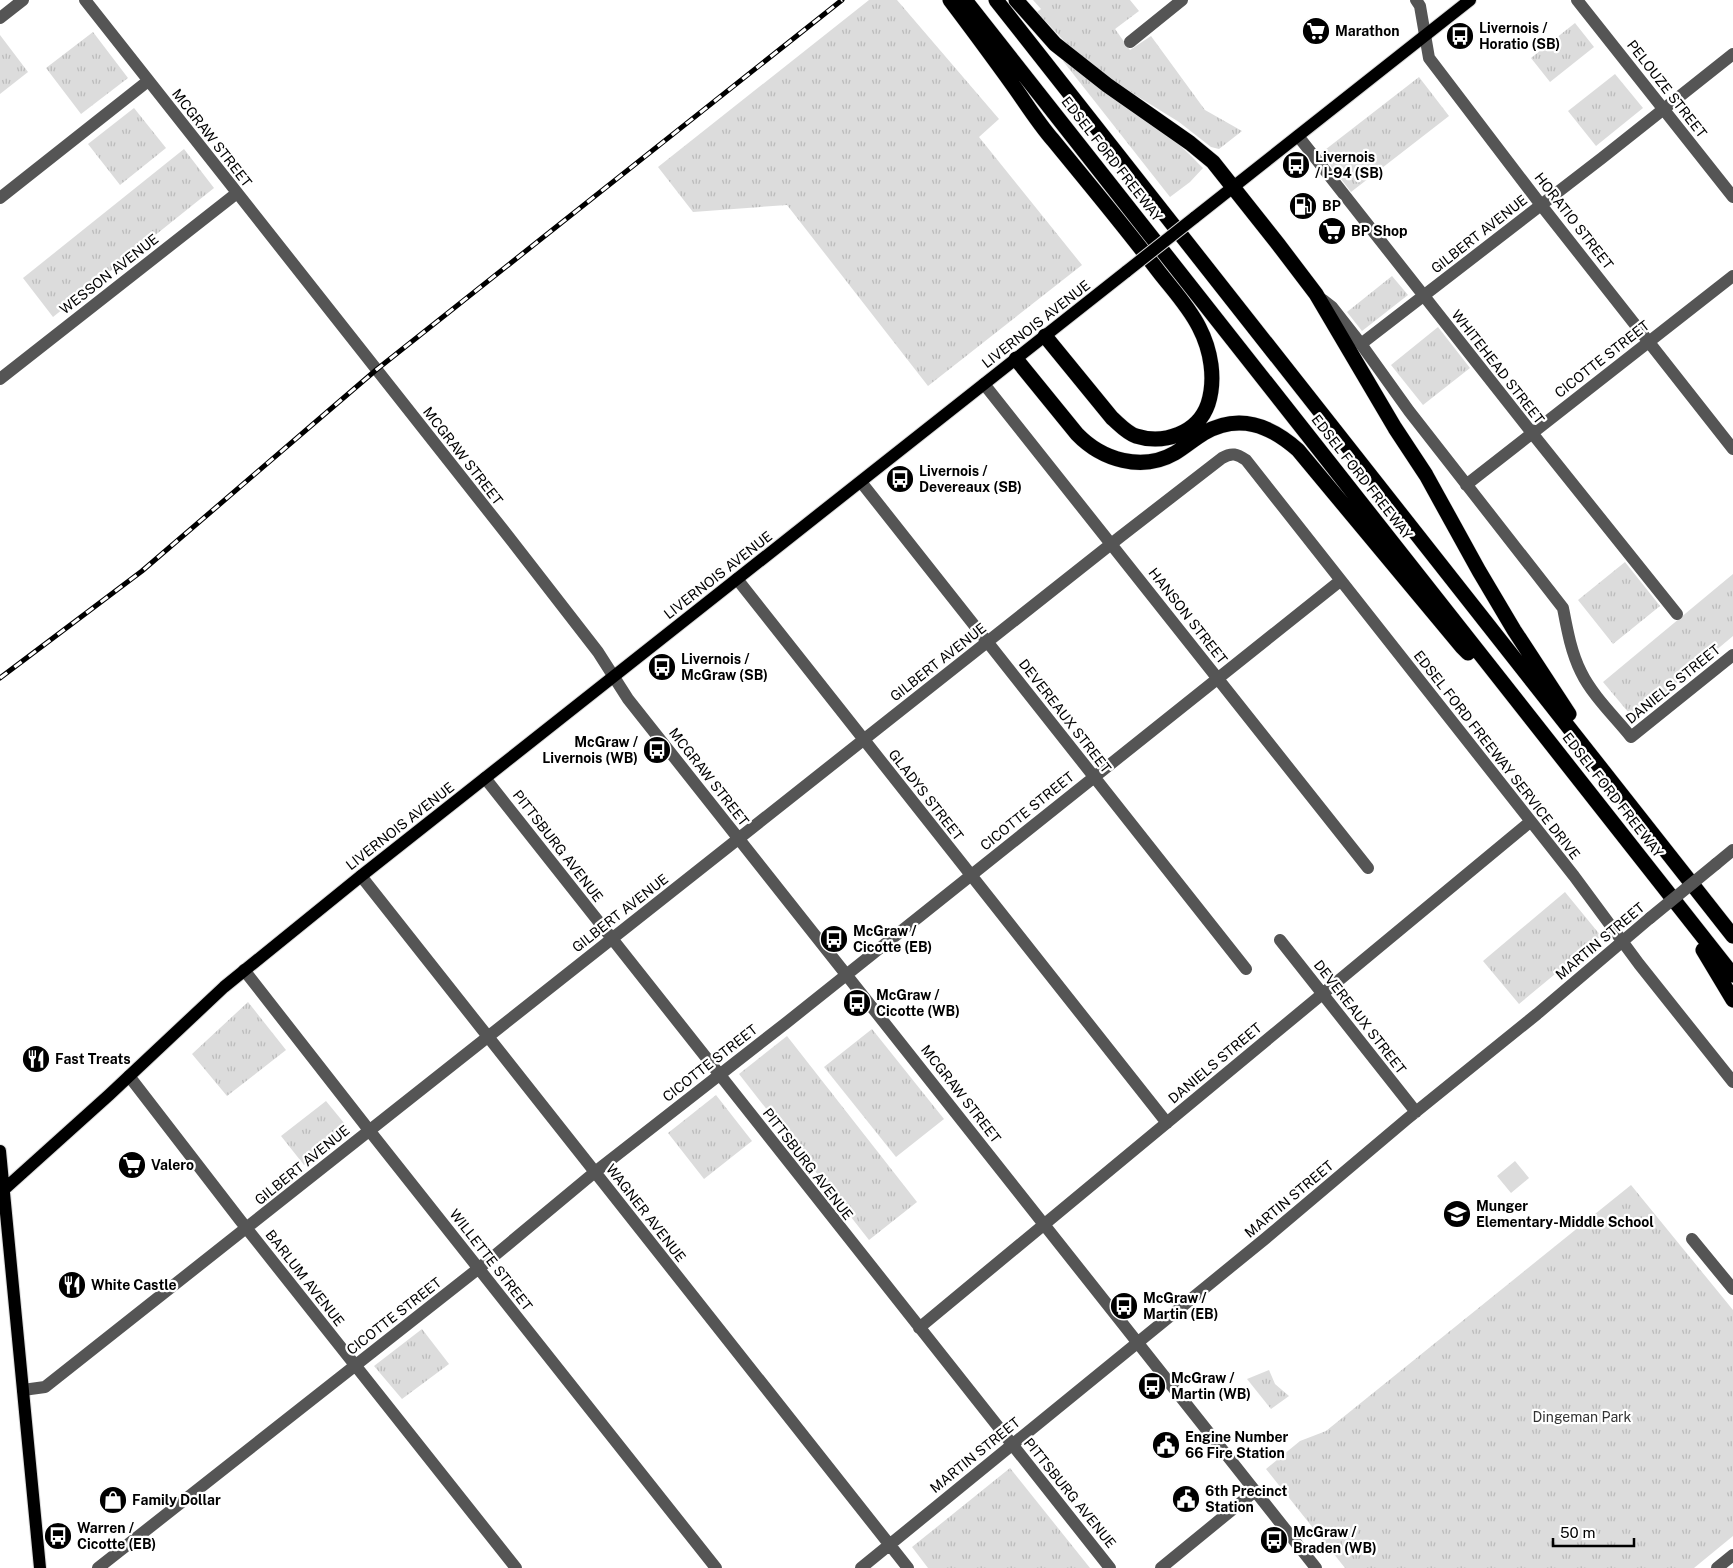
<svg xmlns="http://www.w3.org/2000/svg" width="1733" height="1568" font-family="'Public Sans',sans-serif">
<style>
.grass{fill:url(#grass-tufts)}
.pitch{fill:#dcdcdc}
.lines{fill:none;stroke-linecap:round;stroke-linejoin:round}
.major-casing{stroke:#dbdbdb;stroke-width:14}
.highway-casing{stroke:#dbdbdb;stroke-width:16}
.minor{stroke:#555;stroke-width:12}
.major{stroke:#000;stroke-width:12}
.highway{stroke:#000;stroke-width:15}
.rail-casing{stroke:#000;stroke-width:5}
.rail{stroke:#fff;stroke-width:3;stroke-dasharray:9;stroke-linecap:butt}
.major-bridge-casing{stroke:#dbdbdb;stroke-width:14;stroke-linecap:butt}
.minor-bridge{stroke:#555;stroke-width:12}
.major-bridge{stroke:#000;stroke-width:12}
.labels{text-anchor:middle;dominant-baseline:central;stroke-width:4.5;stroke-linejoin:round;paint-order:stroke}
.poi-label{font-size:14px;font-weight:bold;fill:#000;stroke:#fff;text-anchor:start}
.street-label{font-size:14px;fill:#000;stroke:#fff}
.park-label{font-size:14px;fill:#333;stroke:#fff}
</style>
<defs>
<pattern id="grass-tufts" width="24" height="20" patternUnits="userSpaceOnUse" patternTransform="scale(1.25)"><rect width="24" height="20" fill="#dcdcdc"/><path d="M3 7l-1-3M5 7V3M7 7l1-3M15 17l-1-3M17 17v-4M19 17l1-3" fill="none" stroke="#bbb"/></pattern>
</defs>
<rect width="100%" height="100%" fill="#fff"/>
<path class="grass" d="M869,0H897L999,119L979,137L1082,265L928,386L787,205L693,212L658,167Z
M1033,0H1130L1139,11L1115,29L1130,50L1151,36L1205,110L1242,131L1219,149L1211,147L1179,122L1124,88L1094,66L1066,43L1037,12L1041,9Z
M1575,23L1594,47L1550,82L1531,58Z
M93,32L128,78L81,114L46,68Z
M0,35L28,72L0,94Z
M1064,59C1095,87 1130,107 1163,132C1178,142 1190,155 1203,168L1190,182L1170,197L1063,61Z
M1615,74L1643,108L1596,146L1568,111Z
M1419,77L1449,116L1351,192L1321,153Z
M134,108L166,148L120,185L88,144Z
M184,149L214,188L53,317L23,278Z
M1392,276L1408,295L1362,331L1347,312Z
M1438,327L1470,368L1423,405L1391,365Z
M1625,562L1660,606L1613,644L1578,600Z
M1733,574V636L1634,719L1603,682Z
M1565,892L1601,936L1519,1004L1483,961Z
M248,1002L286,1050L227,1096L192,1054Z
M872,1029L944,1119L896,1157L824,1067Z
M787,1036L917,1202L869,1240L739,1074Z
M716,1095L752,1141L704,1179L668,1133Z
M326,1101L349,1129L304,1165L281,1136Z
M1631,1185L1733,1310V1536L1694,1568H1345L1266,1469L1300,1441L1326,1431Z
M422,1329L449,1364L402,1399L374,1366Z
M1269,1370L1275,1384L1289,1396L1271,1409L1247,1379Z
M1010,1468L1090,1568H928L912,1547Z"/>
<path class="pitch" d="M1515,1161L1529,1178L1511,1193L1497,1176Z"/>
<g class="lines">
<defs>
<path id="major" d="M1194,218L1470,0
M0,1151L40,1568
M0,1193L109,1095L224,987L361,876L1127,271"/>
<path id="highway" d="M950,0C972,29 994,59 1015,88C1027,105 1039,124 1053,140C1089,184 1125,227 1159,272C1173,290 1189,307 1199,327C1211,350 1216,379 1208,404C1198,433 1164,445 1136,436C1127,433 1120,425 1112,418L1045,336
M965,0L1733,975
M996,0L1733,936
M1016,0L1055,44L1107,85L1190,143L1213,162L1278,244L1316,294L1395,428L1426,475L1479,571L1514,630L1569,714
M1016,359L1077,434C1102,460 1142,472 1175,453C1185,447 1194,439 1204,433C1239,413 1270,425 1298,450L1462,647L1468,653
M1703,950L1733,1000"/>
</defs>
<use href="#major" class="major-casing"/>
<use href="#highway" class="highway-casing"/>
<path class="minor" d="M85,0L508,536L598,652L628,699L1316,1568
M1416,0L1420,6L1429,58L1541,205L1733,449
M1577,0L1733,197
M0,18L23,0
M1130,42L1182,0
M1298,136L1532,433L1677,614
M0,198L148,81
M1323,300L1332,307L1361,344L1409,411L1563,608C1567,629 1571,652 1581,672C1592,695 1615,717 1631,737L1733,655
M1361,344L1602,158L1733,54
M0,379L237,193
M984,384L1368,868
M861,482L1246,969
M1466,485L1733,276
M737,579L1167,1123
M485,778L1110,1568
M1716,864L1733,850
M361,876L908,1568
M1280,940L1416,1112
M244,970L376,1139L716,1568
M129,1076L240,1220L516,1568
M1692,1239L1733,1289
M919,1328L1530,822
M23,1390L45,1387L1120,537L1222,458C1232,452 1237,454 1246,460L1574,876L1639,964L1733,1082
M98,1568L488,1261L595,1172L786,1023L1340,581
M861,1568L1266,1238L1407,1119L1537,1014L1650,918
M1161,1568L1255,1491
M1717,1568L1733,1555"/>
<use href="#major" class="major"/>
<use href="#highway" class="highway"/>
<defs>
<path id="rail" d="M0,678L142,571L376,370L842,0"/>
</defs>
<use href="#rail" class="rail-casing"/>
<use href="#rail" class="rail"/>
<defs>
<path id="major-bridge" d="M1127,271L1194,218"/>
</defs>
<use href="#major-bridge" class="major-bridge-casing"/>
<path class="minor-bridge" d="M1650,918L1716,864"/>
<use href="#major-bridge" class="major-bridge"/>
</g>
<defs>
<symbol id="supermarket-disc" viewBox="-11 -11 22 22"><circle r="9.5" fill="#000" stroke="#fff"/><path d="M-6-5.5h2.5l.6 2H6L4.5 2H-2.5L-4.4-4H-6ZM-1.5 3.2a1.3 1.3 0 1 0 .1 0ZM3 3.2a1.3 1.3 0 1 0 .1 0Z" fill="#fff"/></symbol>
<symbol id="bus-disc" viewBox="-11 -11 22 22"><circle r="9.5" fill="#000" stroke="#fff"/><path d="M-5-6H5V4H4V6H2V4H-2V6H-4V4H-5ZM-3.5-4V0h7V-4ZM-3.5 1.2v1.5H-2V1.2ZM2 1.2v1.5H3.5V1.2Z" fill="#fff"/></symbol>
<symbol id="fuel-disc" viewBox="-11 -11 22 22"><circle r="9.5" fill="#000" stroke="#fff"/><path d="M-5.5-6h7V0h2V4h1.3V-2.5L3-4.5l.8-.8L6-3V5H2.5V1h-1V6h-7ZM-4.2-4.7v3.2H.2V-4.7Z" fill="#fff"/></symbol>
<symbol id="restaurant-disc" viewBox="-11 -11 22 22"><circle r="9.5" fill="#000" stroke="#fff"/><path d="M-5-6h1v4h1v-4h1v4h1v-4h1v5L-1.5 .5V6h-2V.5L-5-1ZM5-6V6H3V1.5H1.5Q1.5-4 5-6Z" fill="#fff"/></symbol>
<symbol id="school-disc" viewBox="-11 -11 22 22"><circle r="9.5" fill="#000" stroke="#fff"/><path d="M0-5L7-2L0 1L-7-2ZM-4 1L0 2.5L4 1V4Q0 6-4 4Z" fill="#fff"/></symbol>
<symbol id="civic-disc" viewBox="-11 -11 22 22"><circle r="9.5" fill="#000" stroke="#fff"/><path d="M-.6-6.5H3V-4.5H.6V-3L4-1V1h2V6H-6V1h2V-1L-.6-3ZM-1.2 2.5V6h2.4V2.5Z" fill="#fff"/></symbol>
<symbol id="shop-disc" viewBox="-11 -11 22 22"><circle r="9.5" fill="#000" stroke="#fff"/><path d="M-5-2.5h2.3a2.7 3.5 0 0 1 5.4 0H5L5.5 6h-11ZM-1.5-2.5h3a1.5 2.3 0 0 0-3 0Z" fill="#fff"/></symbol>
</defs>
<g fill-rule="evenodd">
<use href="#supermarket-disc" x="1300" y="15" width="32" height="32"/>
<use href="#bus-disc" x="1444" y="20" width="32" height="32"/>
<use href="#bus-disc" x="1280" y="149" width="32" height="32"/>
<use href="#fuel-disc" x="1287" y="190" width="32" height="32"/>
<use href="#supermarket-disc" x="1316" y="215" width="32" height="32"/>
<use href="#bus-disc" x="884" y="463" width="32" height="32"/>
<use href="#bus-disc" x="646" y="651" width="32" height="32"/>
<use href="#bus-disc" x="641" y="734" width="32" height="32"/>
<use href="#bus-disc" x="818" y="923" width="32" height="32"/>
<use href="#bus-disc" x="841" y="987" width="32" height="32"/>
<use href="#restaurant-disc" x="20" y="1043" width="32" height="32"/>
<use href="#supermarket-disc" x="116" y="1149" width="32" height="32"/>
<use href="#school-disc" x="1441" y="1198" width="32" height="32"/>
<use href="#restaurant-disc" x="56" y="1269" width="32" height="32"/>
<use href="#bus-disc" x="1108" y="1290" width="32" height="32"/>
<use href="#bus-disc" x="1136" y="1370" width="32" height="32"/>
<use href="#civic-disc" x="1150" y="1429" width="32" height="32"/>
<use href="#civic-disc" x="1170" y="1483" width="32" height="32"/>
<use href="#shop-disc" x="97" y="1484" width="32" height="32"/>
<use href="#bus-disc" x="42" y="1520" width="32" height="32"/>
<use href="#bus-disc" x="1258" y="1524" width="32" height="32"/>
</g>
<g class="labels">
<g class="poi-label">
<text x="1479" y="28">Livernois /<tspan x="1479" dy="16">Horatio (SB)</tspan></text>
<text x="1335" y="31">Marathon</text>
<text x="1315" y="157">Livernois<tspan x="1315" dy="16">/ I-94 (SB)</tspan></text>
<text x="1322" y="206">BP</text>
<text x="1351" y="231">BP Shop</text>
<text x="919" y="471">Livernois /<tspan x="919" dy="16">Devereaux (SB)</tspan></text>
<text x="681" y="659">Livernois /<tspan x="681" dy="16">McGraw (SB)</tspan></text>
<text x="638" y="742" text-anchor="end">McGraw /<tspan x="638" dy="16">Livernois (WB)</tspan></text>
<text x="853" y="931">McGraw /<tspan x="853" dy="16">Cicotte (EB)</tspan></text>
<text x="876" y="995">McGraw /<tspan x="876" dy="16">Cicotte (WB)</tspan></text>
<text x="55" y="1059">Fast Treats</text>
<text x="151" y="1165">Valero</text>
<text x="1476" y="1206">Munger<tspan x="1476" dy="16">Elementary-Middle School</tspan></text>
<text x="91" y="1285">White Castle</text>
<text x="1143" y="1298">McGraw /<tspan x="1143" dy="16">Martin (EB)</tspan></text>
<text x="1171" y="1378">McGraw /<tspan x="1171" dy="16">Martin (WB)</tspan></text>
<text x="1185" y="1437">Engine Number<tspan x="1185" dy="16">66 Fire Station</tspan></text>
<text x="1205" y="1491">6th Precinct<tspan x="1205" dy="16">Station</tspan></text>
<text x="132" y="1500">Family Dollar</text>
<text x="77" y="1528">Warren /<tspan x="77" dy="16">Cicotte (EB)</tspan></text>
<text x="1293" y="1532">McGraw /<tspan x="1293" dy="16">Braden (WB)</tspan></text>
</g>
<g class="street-label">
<text transform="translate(1667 89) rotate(52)">PELOUZE STREET</text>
<text transform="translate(212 138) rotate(52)">MCGRAW STREET</text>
<text transform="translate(1112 159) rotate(52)">EDSEL FORD FREEWAY</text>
<text transform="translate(1574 221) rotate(52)">HORATIO STREET</text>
<text transform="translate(1479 234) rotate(-38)">GILBERT AVENUE</text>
<text transform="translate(109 274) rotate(-38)">WESSON AVENUE</text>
<text transform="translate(1036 324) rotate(-38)">LIVERNOIS AVENUE</text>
<text transform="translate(1602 359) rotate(-38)">CICOTTE STREET</text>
<text transform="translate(1498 367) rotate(52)">WHITEHEAD STREET</text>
<text transform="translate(463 456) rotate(52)">MCGRAW STREET</text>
<text transform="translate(1362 477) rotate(52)">EDSEL FORD FREEWAY</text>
<text transform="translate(718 575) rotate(-38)">LIVERNOIS AVENUE</text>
<text transform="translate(1188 616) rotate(52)">HANSON STREET</text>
<text transform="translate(938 662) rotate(-38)">GILBERT AVENUE</text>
<text transform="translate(1673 684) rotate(-39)">DANIELS STREET</text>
<text transform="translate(1065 716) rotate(52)">DEVEREAUX STREET</text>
<text transform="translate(1497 755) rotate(52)">EDSEL FORD FREEWAY SERVICE DRIVE</text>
<text transform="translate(709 777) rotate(52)">MCGRAW STREET</text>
<text transform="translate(926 795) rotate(52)">GLADYS STREET</text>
<text transform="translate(1613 795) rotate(52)">EDSEL FORD FREEWAY</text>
<text transform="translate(1027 811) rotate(-39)">CICOTTE STREET</text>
<text transform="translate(400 826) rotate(-38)">LIVERNOIS AVENUE</text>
<text transform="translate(558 846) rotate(52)">PITTSBURG AVENUE</text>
<text transform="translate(620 913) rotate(-38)">GILBERT AVENUE</text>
<text transform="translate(1600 941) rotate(-40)">MARTIN STREET</text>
<text transform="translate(1360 1017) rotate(52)">DEVEREAUX STREET</text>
<text transform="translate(710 1063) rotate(-38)">CICOTTE STREET</text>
<text transform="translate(1215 1063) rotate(-40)">DANIELS STREET</text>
<text transform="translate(961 1094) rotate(52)">MCGRAW STREET</text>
<text transform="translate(808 1164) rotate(52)">PITTSBURG AVENUE</text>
<text transform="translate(302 1165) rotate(-39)">GILBERT AVENUE</text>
<text transform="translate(1289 1199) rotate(-40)">MARTIN STREET</text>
<text transform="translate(646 1213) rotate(52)">WAGNER AVENUE</text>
<text transform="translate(491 1260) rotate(52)">WILLETTE STREET</text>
<text transform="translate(305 1278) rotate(52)">BARLUM AVENUE</text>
<text transform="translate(394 1316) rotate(-38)">CICOTTE STREET</text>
<text transform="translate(975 1455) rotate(-39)">MARTIN STREET</text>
<text transform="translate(1070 1493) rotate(51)">PITTSBURG AVENUE</text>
</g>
<g class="park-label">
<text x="1582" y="1417">Dingeman Park</text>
</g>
</g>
<path d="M1553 1538v8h81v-8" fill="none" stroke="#000000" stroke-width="2.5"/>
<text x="1560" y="1538" font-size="15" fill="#000000" stroke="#ffffff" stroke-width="4" paint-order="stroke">50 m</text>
</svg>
